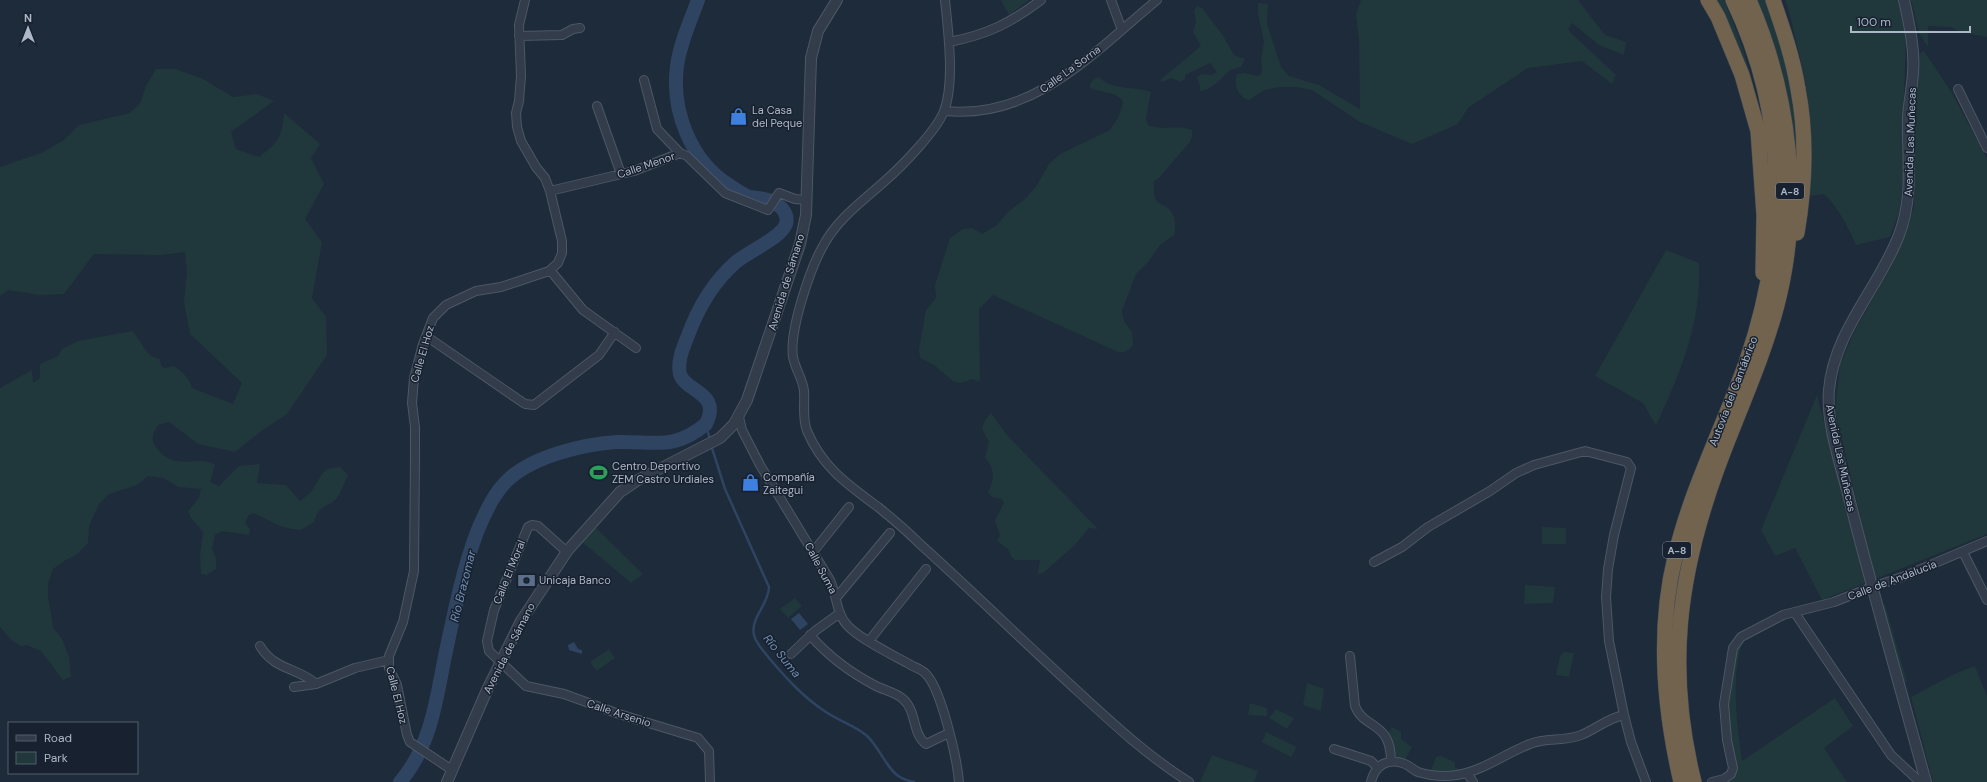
<svg xmlns="http://www.w3.org/2000/svg" width="1987" height="782" font-family="'DM Sans',sans-serif">
<style>
.green{fill:#20383b}
.water{fill:#2e4461}
.lines{fill:none;stroke-linecap:round;stroke-linejoin:round}
.stream{stroke:#2e4461;stroke-width:2.5}
.river{stroke:#2e4461;stroke-width:14}
.minor-casing{stroke:#4d5765;stroke-width:10}
.tertiary-casing{stroke:#4d5765;stroke-width:12}
.motorway-casing{stroke:#3d4755;stroke-width:16}
.minor{stroke:#323c4a;stroke-width:8}
.tertiary{stroke:#323c4a;stroke-width:10}
.motorway{stroke:#71634e;stroke-width:15}
.labels{text-anchor:middle;dominant-baseline:central;stroke-width:3;stroke-linejoin:round;paint-order:stroke}
.shield{fill:#18212f;stroke:#808a99;stroke-width:1}
.shield-label{font-size:10px;font-weight:bold;fill:#acb7c7}
.street-label{font-size:11px;fill:#acb7c7;stroke:#18212f}
.poi-label{font-size:11px;fill:#acb7c7;stroke:#18212f;text-anchor:start}
.water-label{font-size:12px;font-style:italic;fill:#718eb2;stroke:#18212f}
</style>
<rect width="100%" height="100%" fill="#1e2b3a"/>
<path class="green" d="M1001,0H1029L1009,15Z
M1361,0H1578L1605,35L1626,42L1624,55L1599,45L1572,23L1568,30L1616,75L1612,84L1582,61L1528,68L1468,108L1458,124L1412,144L1360,122L1312,90L1296,87H1279L1264,90L1249,100C1238,97 1233,85 1237,74L1244,73L1258,76L1262,73L1261,60L1264,42L1258,14V3L1268,4L1267,24L1281,67L1289,76L1319,85L1360,109L1359,41L1356,14Z
M1715,0H1724C1743,44 1756,88 1765,134Z
M1757,0H1769L1786,53L1799,120L1797,158L1787,96Z
M1785,0H1898L1906,40L1903,119L1905,164L1899,213L1890,237L1856,245C1848,227 1838,207 1824,194L1808,196C1815,140 1810,95 1796,41C1793,28 1790,13 1785,0Z
M1911,0H1987V37L1961,32L1951,27L1928,26V47L1919,33Z
M1197,6L1202,8L1222,34L1234,55L1245,59L1241,67C1237,68 1232,69 1229,71C1219,80 1214,89 1200,91V86L1197,77L1202,74L1211,75L1217,72L1210,63L1185,75V79L1180,82L1172,78L1162,82L1160,80L1201,46L1193,32L1196,22L1194,11Z
M1924,51L1952,93L1987,158V534L1875,579L1835,410L1840,365L1855,330L1890,269L1908,228L1914,206V133L1919,54Z
M156,69H176L203,79L233,97L257,94L274,101L231,132L236,149L259,157C278,143 282,137 284,113L320,144L311,158L324,184L305,219L322,242L312,298L326,317L327,355L287,414L260,432L235,452L198,444L169,422L158,425C152,434 150,441 158,450C177,472 199,454 215,465L210,482L219,486L239,466L260,464L257,483L286,485L300,501L311,492L322,474L327,469L340,467L348,475C344,482 342,491 337,498C328,508 320,503 314,522L301,530L292,529L280,526L254,513L249,515L245,522L250,529L249,535L222,531L215,535L212,548L216,559V569L207,575L201,574L200,554L203,532L191,518L188,511L199,498L201,489L179,487L163,478L148,476L137,485L109,494L99,504L89,526L88,543L76,555L64,561L53,569L48,583V596L53,627L62,639L69,657L71,677L63,680L41,651L27,645L21,646L11,640L0,627V388L32,370L33,383L40,378V364L58,356L62,349L78,341L132,331C142,340 145,357 160,359L161,366L165,368L174,366C182,372 190,378 192,388L233,404L242,383L190,334L184,302L187,272L185,252L162,255L94,254L64,294L40,295L8,290L0,296V167L41,153L64,140L79,125L130,113L140,103L146,86Z
M1098,77C1117,92 1130,85 1151,92L1146,118L1148,125C1167,132 1174,123 1192,130V137L1189,143L1159,178L1154,181C1154,187 1153,194 1156,200C1160,205 1165,205 1169,209C1176,215 1176,227 1174,235L1160,245L1149,261L1136,274L1122,311L1124,321L1132,332L1133,345L1131,348L1124,352H1118L993,295L979,309L980,382L973,379L960,383L953,381L934,365L920,358L919,349L926,310L936,298L935,285L950,238L963,229L972,228L982,234L997,225L1009,211L1025,199L1037,185L1049,164L1060,154L1110,130L1119,116L1123,102C1118,91 1098,93 1089,87L1092,81Z
M1666,250L1699,263C1702,323 1680,373 1656,426L1643,403L1595,376Z
M1817,395L1865,583L1822,600L1795,548L1775,556L1761,530Z
M991,413L1006,434L1098,529L1089,528L1075,545L1043,573L1038,574L1040,560H1015L1011,556L1008,549L997,541L1000,535L995,520L1004,503L1002,499L992,497L988,492C995,480 995,468 985,458L989,442L982,429L985,420Z
M594,526L643,574L631,583L581,541Z
M1542,527L1566,528V544H1542Z
M1525,585L1555,587L1553,603L1524,604Z
M795,598L802,606L788,618L780,609Z
M1883,605H1885L1907,682H1905Z
M1741,646C1731,684 1737,722 1742,761L1835,698L1853,726L1824,748L1847,782H1728C1742,765 1727,726 1727,704C1727,685 1733,665 1737,647Z
M609,649L615,658L596,671L590,662Z
M1564,652L1574,653L1569,677L1556,675L1560,656Z
M1975,666L1987,696V782H1933L1911,697L1954,674Z
M1307,683L1324,689L1321,711L1303,705Z
M1250,703L1267,708V716L1248,715Z
M1276,709L1294,718L1287,729L1269,718Z
M1392,727L1401,732V739L1412,747L1405,760H1399L1393,750L1389,732Z
M1266,732L1297,747L1291,757L1262,742Z
M1212,755L1258,771L1254,782H1200Z
M1441,756L1455,762V768L1463,770L1458,773H1430L1436,757Z"/>
<path class="water" d="M799,613L808,624L800,630L791,619Z
M574,642L578,649L582,650V654L569,650L568,645Z"/>
<g class="lines">
<path class="stream" d="M706,425L710,440
M711,445L725,489L769,587C769,604 750,618 754,635C756,644 764,651 769,658C786,678 804,698 826,712C839,721 854,725 866,735C879,746 887,770 900,777C904,780 909,781 914,782"/>
<path class="river" d="M400,782C431,746 436,701 445,656C454,614 462,572 477,532C485,513 494,492 510,478C535,456 584,444 617,442C655,441 673,451 706,424C722,392 685,392 680,374C677,362 683,348 687,338C697,310 713,282 736,262C749,251 781,238 786,224C789,213 780,205 771,201C765,198 757,198 750,197C743,195 735,189 729,185C691,161 671,111 677,66C680,43 690,22 698,0"/>
<defs>
<path id="minor" d="M945,0C948,30 955,83 944,111C937,130 902,166 886,180C863,201 838,218 823,246C810,269 789,331 793,357C795,369 803,379 804,391C805,404 802,418 807,431C823,468 847,484 878,507C893,519 907,531 920,544C971,590 1021,639 1072,686C1110,721 1146,755 1189,782
M1111,0L1122,30
M519,36L562,35L573,29L580,28
M949,42C986,35 1011,23 1041,0
M644,80L657,129L680,153
M1958,89L1987,148
M597,106L621,174
M945,111C1034,120 1094,52 1157,0
M550,191L634,171L680,153L687,156L725,193L768,210L779,193L795,199L806,200
M550,270L583,310L636,348
M426,336L525,404L534,405L599,355L615,332
M739,417L742,430L760,465L830,580C837,595 836,613 847,625C858,638 893,655 909,664C914,667 921,669 925,673C941,687 957,759 959,782
M567,552L538,526L532,525L528,527L494,610L487,641L489,651L526,686L564,694L619,714L698,738L709,751L710,782
M813,552L849,507
M1963,552L1987,600
M1374,562L1402,547L1428,527L1490,491L1516,473L1534,465L1585,451L1627,462L1631,468L1614,535L1608,569L1606,597L1609,641L1624,715L1631,742L1646,782
M836,598L890,533
M1795,613L1891,755L1920,782
M810,635C829,657 851,673 876,686C884,690 897,693 903,699C917,711 912,734 926,744L949,733
M869,641L926,569
M260,646C275,671 298,667 316,684
M791,654L815,631L840,613
M1350,656L1355,706C1364,730 1391,720 1391,762
M294,687L316,684L355,668L389,660
M1334,749L1371,761L1377,767
M452,770L410,742L407,735L397,685L389,668V656L403,622L414,571L415,457V427L412,403L414,378L423,344L433,318L446,305L476,291L501,287L549,271L558,263L562,253V241L550,191L545,178L536,167L521,141L517,127L516,113L519,101L521,76L519,25L525,0
M1467,773L1473,782
M1371,782C1375,765 1388,757 1405,764C1410,766 1413,770 1418,772C1431,776 1444,777 1457,775C1483,771 1506,753 1530,744C1546,737 1564,742 1581,735C1596,729 1608,718 1624,715
M1712,782L1724,779L1731,774L1733,768L1727,740L1724,704L1733,648L1741,637L1783,615L1834,602L1872,587L1902,577L1987,541"/>
<path id="tertiary" d="M1904,0C1909,24 1915,48 1913,73C1912,88 1909,102 1908,117C1907,157 1914,197 1899,235C1879,288 1834,331 1829,390C1826,424 1841,465 1849,498C1873,593 1900,687 1926,782
M447,782L487,690L521,621L568,550L620,492L638,480L720,438L734,424L747,400L800,244L806,215L811,58L818,31L837,0"/>
<path id="motorway" d="M1708,0L1718,17L1742,75L1758,131L1764,215L1763,273
M1773,0C1783,29 1793,58 1798,89C1807,136 1805,186 1797,233
M1681,782C1664,709 1657,631 1675,557C1691,489 1723,428 1746,363C1788,242 1789,117 1733,0
M1694,782C1666,670 1678,576 1717,469C1737,414 1762,362 1777,305C1803,205 1790,94 1749,0"/>
</defs>
<use href="#minor" class="minor-casing"/>
<use href="#tertiary" class="tertiary-casing"/>
<use href="#motorway" class="motorway-casing"/>
<use href="#minor" class="minor"/>
<use href="#tertiary" class="tertiary"/>
<use href="#motorway" class="motorway"/>
</g>
<defs>
<symbol id="shop-bare" viewBox="-9 -9 18 18"><path d="M-5-2.5h2.3a2.7 3.5 0 0 1 5.4 0H5L5.5 6h-11ZM-1.5-2.5h3a1.5 2.3 0 0 0-3 0Z" fill="#3f7fe0" stroke="#18212f" stroke-width="2.5" paint-order="stroke"/></symbol>
<symbol id="stadium-bare" viewBox="-9 -9 18 18"><path d="M0-5a6.5 5 0 1 0 0 10a6.5 5 0 1 0 0-10ZM-3.5-1.8h7v3.6h-7Z" fill="#2e9e5b" stroke="#18212f" stroke-width="2.5" paint-order="stroke"/></symbol>
<symbol id="bank-bare" viewBox="-9 -9 18 18"><path d="M-6-4H6V4H-6ZM0-2.3a2.3 2.3 0 1 0 0 4.6a2.3 2.3 0 1 0 0-4.6Z" fill="#5c6f8a" stroke="#18212f" stroke-width="2.5" paint-order="stroke"/></symbol>
</defs>
<g fill-rule="evenodd">
<use href="#shop-bare" x="726" y="104" width="25" height="25"/>
<use href="#stadium-bare" x="586" y="460" width="25" height="25"/>
<use href="#shop-bare" x="738" y="470" width="25" height="25"/>
<use href="#bank-bare" x="514" y="568" width="25" height="25"/>
</g>
<g class="labels">
<g class="shield">
<rect x="1776" y="183" width="28" height="16" rx="3"/>
<rect x="1663" y="542" width="28" height="16" rx="3"/>
</g>
<g class="shield-label">
<text x="1790" y="191">A-8</text>
<text x="1677" y="550">A-8</text>
</g>
<g class="street-label">
<text transform="translate(1070 69) rotate(-36)">Calle La Sorna</text>
<text transform="translate(1910 142) rotate(-88)">Avenida Las Muñecas</text>
<text transform="translate(646 165) rotate(-19)">Calle Menor</text>
<text transform="translate(786 282) rotate(-73)">Avenida de Sámano</text>
<text transform="translate(422 354) rotate(-74)">Calle El Hoz</text>
<text transform="translate(1733 391) rotate(-69)">Autovía del Cantábrico</text>
<text transform="translate(1841 458) rotate(78)">Avenida Las Muñecas</text>
<text transform="translate(821 568) rotate(62)">Calle Suma</text>
<text transform="translate(509 572) rotate(-68)">Calle El Moral</text>
<text transform="translate(1892 580) rotate(-21)">Calle de Andalucía</text>
<text transform="translate(509 648) rotate(-63)">Avenida de Sámano</text>
<text transform="translate(397 695) rotate(76)">Calle El Hoz</text>
<text transform="translate(619 713) rotate(18)">Calle Arsenio</text>
</g>
<g class="poi-label">
<text x="752" y="110">La Casa<tspan x="752" dy="13">del Peque</tspan></text>
<text x="612" y="466">Centro Deportivo<tspan x="612" dy="13">ZEM Castro Urdiales</tspan></text>
<text x="763" y="477">Compañía<tspan x="763" dy="13">Zaitegui</tspan></text>
<text x="539" y="580">Unicaja Banco</text>
</g>
<g class="water-label">
<text transform="translate(463 586) rotate(-76)">Río Brazomar</text>
<text transform="translate(782 656) rotate(51)">Río Suma</text>
</g>
</g>
<rect x="8" y="722" width="130" height="52" fill="#18212f" stroke="#535d6c"/>
<rect x="16" y="735" width="20" height="6" fill="#323c4a" stroke="#535d6c"/>
<text x="44" y="742" font-size="12" fill="#acb7c7">Road</text>
<rect x="16" y="752" width="20" height="12" fill="#20383b" stroke="#535d6c"/>
<text x="44" y="762" font-size="12" fill="#acb7c7">Park</text>
<g transform="translate(28 28)" stroke="#18212f" stroke-width="3" paint-order="stroke">
<path d="M0-3L7 15L0 10L-7 15Z" fill="#acb7c7"/>
<text y="-6" font-size="11" font-weight="bold" text-anchor="middle" fill="#acb7c7">N</text>
</g>
<path d="M1851 26v6h119v-6" fill="none" stroke="#acb7c7" stroke-width="2"/>
<text x="1857" y="26" font-size="12" fill="#acb7c7" stroke="#18212f" stroke-width="3" paint-order="stroke">100 m</text>
</svg>
